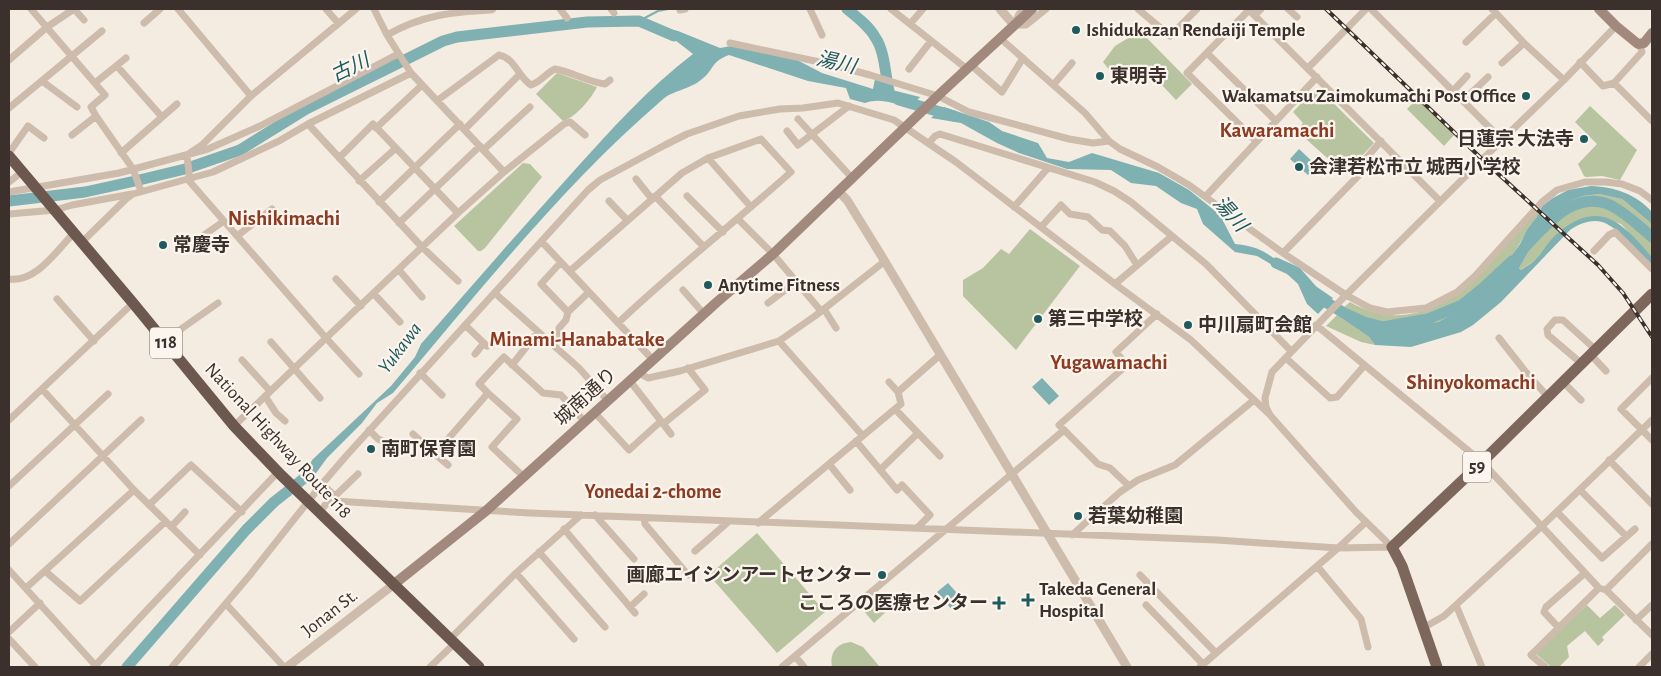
<svg xmlns="http://www.w3.org/2000/svg" width="1661" height="676" font-family="'Alegreya Sans','Noto Sans JP',sans-serif">
<style>
.green{fill:#b8c4a0}
.water{fill:#7fb0b2}
.lines{fill:none;stroke-linecap:round;stroke-linejoin:round}
.stream{stroke:#7fb0b2;stroke-width:2}
.river{stroke:#7fb0b2;stroke-width:11}
.minor{stroke:#cdbbac;stroke-width:7}
.tertiary{stroke:#cdbbac;stroke-width:9}
.secondary{stroke:#a18a7d;stroke-width:10}
.primary{stroke:#7d675c;stroke-width:11}
.trunk{stroke:#6c584f;stroke-width:11}
.rail-casing{stroke:#3b302b;stroke-width:4}
.rail{stroke:#fbf5ee;stroke-width:2;stroke-dasharray:5.5;stroke-linecap:butt}
.poi-dot{fill:#1f5a5e;stroke:#fbf5ee;stroke-width:2}
.labels{text-anchor:middle;dominant-baseline:central;stroke-width:4.5;stroke-linejoin:round;paint-order:stroke}
.shield{fill:#fbf5ee;stroke:#756b66;stroke-width:1}
.shield-label{font-size:18px;font-weight:bold;fill:#3b302b}
.poi-label{font-size:19px;font-weight:bold;fill:#3b302b;stroke:#fbf5ee;text-anchor:start}
.street-label{font-size:19px;fill:#3b302b;stroke:#fbf5ee}
.water-label{font-size:20px;font-style:italic;fill:#1f5a5e;stroke:#fbf5ee}
.neighbourhood-label{font-size:20px;font-weight:bold;fill:#8c3b22;stroke:#fbf5ee}
.quarter-label{font-size:21px;font-weight:bold;fill:#8c3b22;stroke:#fbf5ee}
</style>
<rect width="100%" height="100%" fill="#f4ebe1"/>
<path class="green" d="M1140,31L1192,84L1176,100L1144,66L1117,80L1103,62L1115,46Z
M557,73L597,87C591,99 575,118 563,121L536,94Z
M1320,90L1374,143L1345,174L1297,131L1303,123L1293,112L1310,94Z
M1417,99L1455,134L1444,146L1407,109Z
M1590,106L1637,150L1620,180L1602,176L1586,177L1584,176L1578,164L1597,144L1575,122Z
M523,163L530,164L542,177L485,248L481,251H478L454,226Z
M1599,194L1622,199L1652,224V257L1621,224L1594,216L1559,232L1538,258L1521,270L1519,268L1533,244L1536,232L1545,219L1572,200L1583,196Z
M1536,212L1539,214C1520,239 1507,270 1485,293C1474,305 1454,314 1440,321C1426,327 1386,332 1372,327C1362,323 1352,315 1342,309L1350,302C1383,321 1414,319 1447,300Z
M1030,229L1080,266L1016,350L963,296V280L983,268L1001,249L1009,254Z
M1337,315L1369,337L1375,345L1361,342L1326,326Z
M757,533L825,612L777,653L709,575Z
M880,594L891,607L874,623L862,609Z
M1587,605L1600,618L1615,605L1625,615L1602,637L1604,640L1598,646L1585,631L1567,646L1569,657L1559,667H1551L1535,653Z
M851,642L863,647L880,667H832C829,653 837,643 851,642Z"/>
<path class="water" d="M657,26L678,31L720,48L731,46L797,60L822,73L873,89L875,79L890,83L892,90L920,97L910,108C895,104 880,97 865,103L850,99L846,88L808,81L729,55C710,62 715,69 702,79C691,89 671,91 662,100C561,187 479,292 393,393L377,403L362,423L327,458L319,469L311,477L304,478L312,460L391,386L415,357L421,344C471,287 521,229 572,173C609,132 648,88 693,54Z
M944,107L989,122L1002,131L1038,143L1047,158L1069,162L1092,153L1159,173L1189,190L1220,215L1235,244C1264,247 1268,255 1290,270C1305,279 1319,288 1333,298L1318,314L1307,304L1298,284L1286,273L1257,256L1235,252L1203,224L1197,209L1181,203L1156,186L1131,183L1111,170L1067,169L1019,153L997,143L961,123L931,118Z
M1299,149L1317,166L1308,175L1290,159Z
M1591,186C1615,187 1636,194 1652,212V224L1622,199L1599,194L1583,196L1572,200L1545,219L1536,232L1533,244L1519,268L1521,270C1527,266 1534,262 1539,256C1545,248 1551,238 1559,232C1601,198 1623,224 1652,257V266C1642,255 1617,226 1602,222C1591,219 1578,224 1569,231L1501,302L1473,325L1461,332L1411,347L1375,345L1369,337L1337,315L1342,309L1372,327L1386,329L1438,322L1464,308L1485,293L1520,244L1527,230L1539,214L1542,206L1553,198L1568,190Z
M1042,378L1059,396L1049,405L1032,387Z
M948,583L964,601L953,611L937,592Z"/>
<g class="lines">
<path class="stream" d="M639,21L658,11L668,9"/>
<path class="river" d="M847,9C857,17 869,26 875,37C885,51 885,74 889,91
M899,100L954,116
M9,201L85,192L135,181L185,169L240,150L306,109L443,41L457,37L587,22L639,21L674,36
M1525,247C1547,224 1576,188 1612,206C1627,214 1640,227 1652,237
M1276,263L1296,272L1319,298L1344,313L1364,322L1383,327L1428,319L1462,305L1483,288L1512,261
M127,667L246,530L274,502L307,476L313,468"/>
<path class="minor" d="M31,9L105,95L91,107L96,116L72,135
M178,9L251,96
M326,9L338,23
M560,9L567,18
M611,9L614,13
M810,9L822,35
M891,9L967,69
M1025,9L1019,14L1014,25H1026L1046,9
M1138,9L1170,36L1197,9
M1248,9L1438,199
M1288,9L1297,17
M1371,9L1502,140
M1492,9L1524,43L1564,80
M680,10L685,9
M1249,10L1187,73L1256,141
M1255,15L1261,9
M144,23L160,9
M910,24L923,9
M387,35C422,15 452,12 491,10L493,9
M1000,38L1085,113L1109,141
M1466,42L1496,13
M730,43L829,64L870,75L938,96L969,112L1069,139L1093,143L1109,141L1120,149L1158,167L1189,185L1283,253L1346,295L1370,308L1387,312L1426,308L1457,292L1475,276L1542,202L1557,190L1585,182H1606L1622,184L1640,191L1652,200
M1207,53L1276,121
M9,60L47,27L74,9L84,20
M1580,62L1603,86L1614,83L1642,52L1640,44
M1502,63L1524,43
M971,65L1002,92L1023,58
M117,66L162,117
M1308,68L1366,9
M909,69L931,41
M42,81L77,107
M95,83L126,58
M1614,83L1652,121
M1054,84L1072,63
M1453,91L1467,76
M438,100L499,55C515,58 518,77 531,85C541,82 546,73 555,69C572,72 588,82 605,84L610,80
M1463,101L1488,77
M9,108L102,31
M96,116L133,169L141,191
M798,119L853,179
M308,124L422,247L458,281
M376,128L422,85
M465,129L520,74
M787,131L798,145L849,106
M929,143L935,136L940,134L1095,182L1114,191L1131,202L1206,264L1291,351
M483,150L530,107
M9,153L28,126L44,138
M121,153L177,104
M339,158L373,124L458,213
M708,158L751,207
M504,172L564,124L570,122L585,135
M636,179L652,199
M359,181L396,148
M9,182L22,172
M9,192L119,173L208,149L260,126L398,54
M655,196L704,247
M687,196L723,232
M1206,196L1317,77
M609,201L627,220
M379,202L460,124
M1014,207L1048,168
M9,214L55,210L72,205L132,194
M738,219L773,254L821,311
M399,223L480,146
M1041,227L1061,205L1070,214L1088,217L1102,230L1110,231L1125,246L1137,265
M237,236L272,209
M542,242L653,360
M81,243L126,199L133,194L213,172L279,141L308,124L411,73
M187,247L224,221
M1594,251L1609,235L1615,232L1652,269
M1283,253L1362,172V163L1381,141
M561,262L541,284L568,312
M399,270L422,297
M570,271L682,173L708,158L761,139L791,172C734,223 674,270 618,323
M9,279C36,283 57,250 74,233
M336,279L361,306
M1115,284L1172,236
M683,290L704,314
M374,294L400,322
M497,295L579,368L608,401
M57,299L94,341
M768,303L797,281
M824,309L836,328
M465,325L487,346
M1316,325L1482,462L1599,588L1606,590L1652,635
M1499,338L1525,371L1548,397
M164,341L218,303
M779,341L863,436
M271,342L320,398
M552,344L559,336V328L566,320L568,312L589,292
M475,354L484,343
M1591,355L1606,371
M1287,359L1330,398L1337,397L1364,366
M242,360L270,391
M1582,364L1548,335L1547,329L1555,320H1563L1596,350
M512,365L538,332
M420,373L442,395
M639,373L648,378L680,371L779,341L815,316L885,261
M359,374L326,338L458,213L504,172L411,73L387,35L374,9
M1652,378L1621,409L1652,440
M630,381L671,434
M889,382L898,392
M1563,382L1581,400
M42,389L134,490L200,555
M488,393L517,419L492,447L523,476
M265,396L276,413L285,421
M895,409L940,456
M595,413L629,450L661,421
M9,420L133,303
M663,424L705,390L688,368
M234,426L326,338L190,182L187,155L202,145L251,96L356,9
M369,430L378,439L398,448
M413,434L435,454
M856,441L897,490L902,485L930,515L917,528
M1609,460L1652,504
M829,464L850,490
M448,465L435,454L488,393L479,384L504,357L543,393L561,395L585,422
M880,470L918,433
M322,484L335,496V500
M9,486L108,394
M1129,486L1110,468L1098,464L1059,425L1127,365L1116,352L1157,314
M1580,490L1626,536
M335,496L358,474
M149,505L191,465L242,512
M1557,512L1602,558L1635,529
M320,513L325,505L334,501L530,513L1217,540L1338,548L1392,547
M595,515L634,559
M644,518L645,524L688,575
M758,523L901,404L898,392L940,355
M171,527L185,512
M564,529L635,613
M1072,535L1120,492L1138,480L1175,465L1254,400
M9,544L141,420
M1392,547L1356,512L1270,415L1266,407L1265,398L1272,372L1343,298L1506,136L1564,80L1616,26
M695,551L728,522
M539,552L605,627
M1317,566L1361,619L1368,647
M9,570L96,666
M45,571L80,601L165,522
M516,573L574,639
M1140,575L1216,653
M26,588L134,490
M1606,590L1652,544
M226,604L284,667
M1146,605L1203,664
M1456,605L1482,667
M630,607L644,594
M1636,620L1652,605
M1423,628L1444,616L1542,526L1652,420
M1559,628L1544,612L1546,607L1585,573
M9,632L40,603
M9,639L35,667
M450,639L516,573L581,515
M795,656L804,667
M94,667L147,610L278,472
M172,667L250,575L322,484L347,455L588,190L600,180L665,145L687,134L739,116L780,109L803,108L838,103L894,120L956,162L1115,284L1191,340L1268,413
M430,667L455,643
M782,667L1063,431
M1200,667L1338,548L1366,522
M1545,667L1531,655L1599,588
M1639,667L1652,654"/>
<path class="tertiary" d="M1000,9L1014,25
M839,192L847,200L884,260L1127,667
M287,667L393,585"/>
<path class="secondary" d="M1599,9L1616,26L1638,44L1644,43L1652,33
M393,585L487,510L717,302L773,254L944,90L1032,9"/>
<path class="primary" d="M1437,667L1402,566L1392,547L1482,462L1652,294"/>
<path class="trunk" d="M9,156L133,303L234,426L281,475L479,667"/>
<defs>
<path id="rail" d="M1326,9L1483,160L1598,265L1623,293L1652,337"/>
</defs>
<use href="#rail" class="rail-casing"/>
<use href="#rail" class="rail"/>
</g>
<g class="poi-dot">
<circle cx="1076" cy="30" r="5"/>
<circle cx="1100" cy="76" r="5"/>
<circle cx="1526" cy="96" r="5"/>
<circle cx="1584" cy="139" r="5"/>
<circle cx="1299" cy="167" r="5"/>
<circle cx="163" cy="245" r="5"/>
<circle cx="708" cy="285" r="5"/>
<circle cx="1038" cy="319" r="5"/>
<circle cx="1188" cy="325" r="5"/>
<circle cx="371" cy="449" r="5"/>
<circle cx="1078" cy="516" r="5"/>
<circle cx="882" cy="575" r="5"/>
<path d="M1025.5 592.5h5v5h5v5h-5v5h-5v-5h-5v-5h5z"/>
<path d="M996.5 595.5h5v5h5v5h-5v5h-5v-5h-5v-5h5z"/>
</g>
<g class="labels">
<g class="shield">
<rect x="150" y="327.5" width="32" height="31" rx="4"/>
<rect x="1463" y="451.5" width="28" height="31" rx="4"/>
</g>
<g class="shield-label">
<text x="166" y="343">118</text>
<text x="1477" y="467">59</text>
</g>
<g class="poi-label">
<text x="1086" y="30">Ishidukazan Rendaiji Temple</text>
<text x="1110" y="76">東明寺</text>
<text x="1516" y="96" text-anchor="end">Wakamatsu Zaimokumachi Post Office</text>
<text x="1574" y="139" text-anchor="end">日蓮宗 大法寺</text>
<text x="1309" y="167">会津若松市立 城西小学校</text>
<text x="173" y="245">常慶寺</text>
<text x="718" y="285">Anytime Fitness</text>
<text x="1048" y="319">第三中学校</text>
<text x="1198" y="325">中川扇町会館</text>
<text x="381" y="449">南町保育園</text>
<text x="1088" y="516">若葉幼稚園</text>
<text x="872" y="575" text-anchor="end">画廊エイシンアートセンター</text>
<text x="1039" y="589">Takeda General<tspan x="1039" dy="22">Hospital</tspan></text>
<text x="988" y="603" text-anchor="end">こころの医療センター</text>
</g>
<g class="street-label">
<text transform="translate(586 397) rotate(-42)">城南通り</text>
<text transform="translate(278 441) rotate(47)">National Highway Route 118</text>
<text transform="translate(330 613) rotate(-38)">Jonan St.</text>
</g>
<g class="water-label">
<text transform="translate(836 63) rotate(13)">湯川</text>
<text transform="translate(350 68) rotate(-26)">古川</text>
<text transform="translate(1230 214) rotate(48)">湯川</text>
<text transform="translate(400 348) rotate(-53)">Yukawa</text>
</g>
<g class="neighbourhood-label">
<text x="653" y="492">Yonedai 2-chome</text>
</g>
<g class="quarter-label">
<text x="1277" y="130">Kawaramachi</text>
<text x="284" y="218">Nishikimachi</text>
<text x="577" y="339">Minami-Hanabatake</text>
<text x="1109" y="362">Yugawamachi</text>
<text x="1471" y="382">Shinyokomachi</text>
</g>
</g>
<rect width="1661" height="676" fill="none" stroke="#3b302b" stroke-width="20"/>
</svg>
